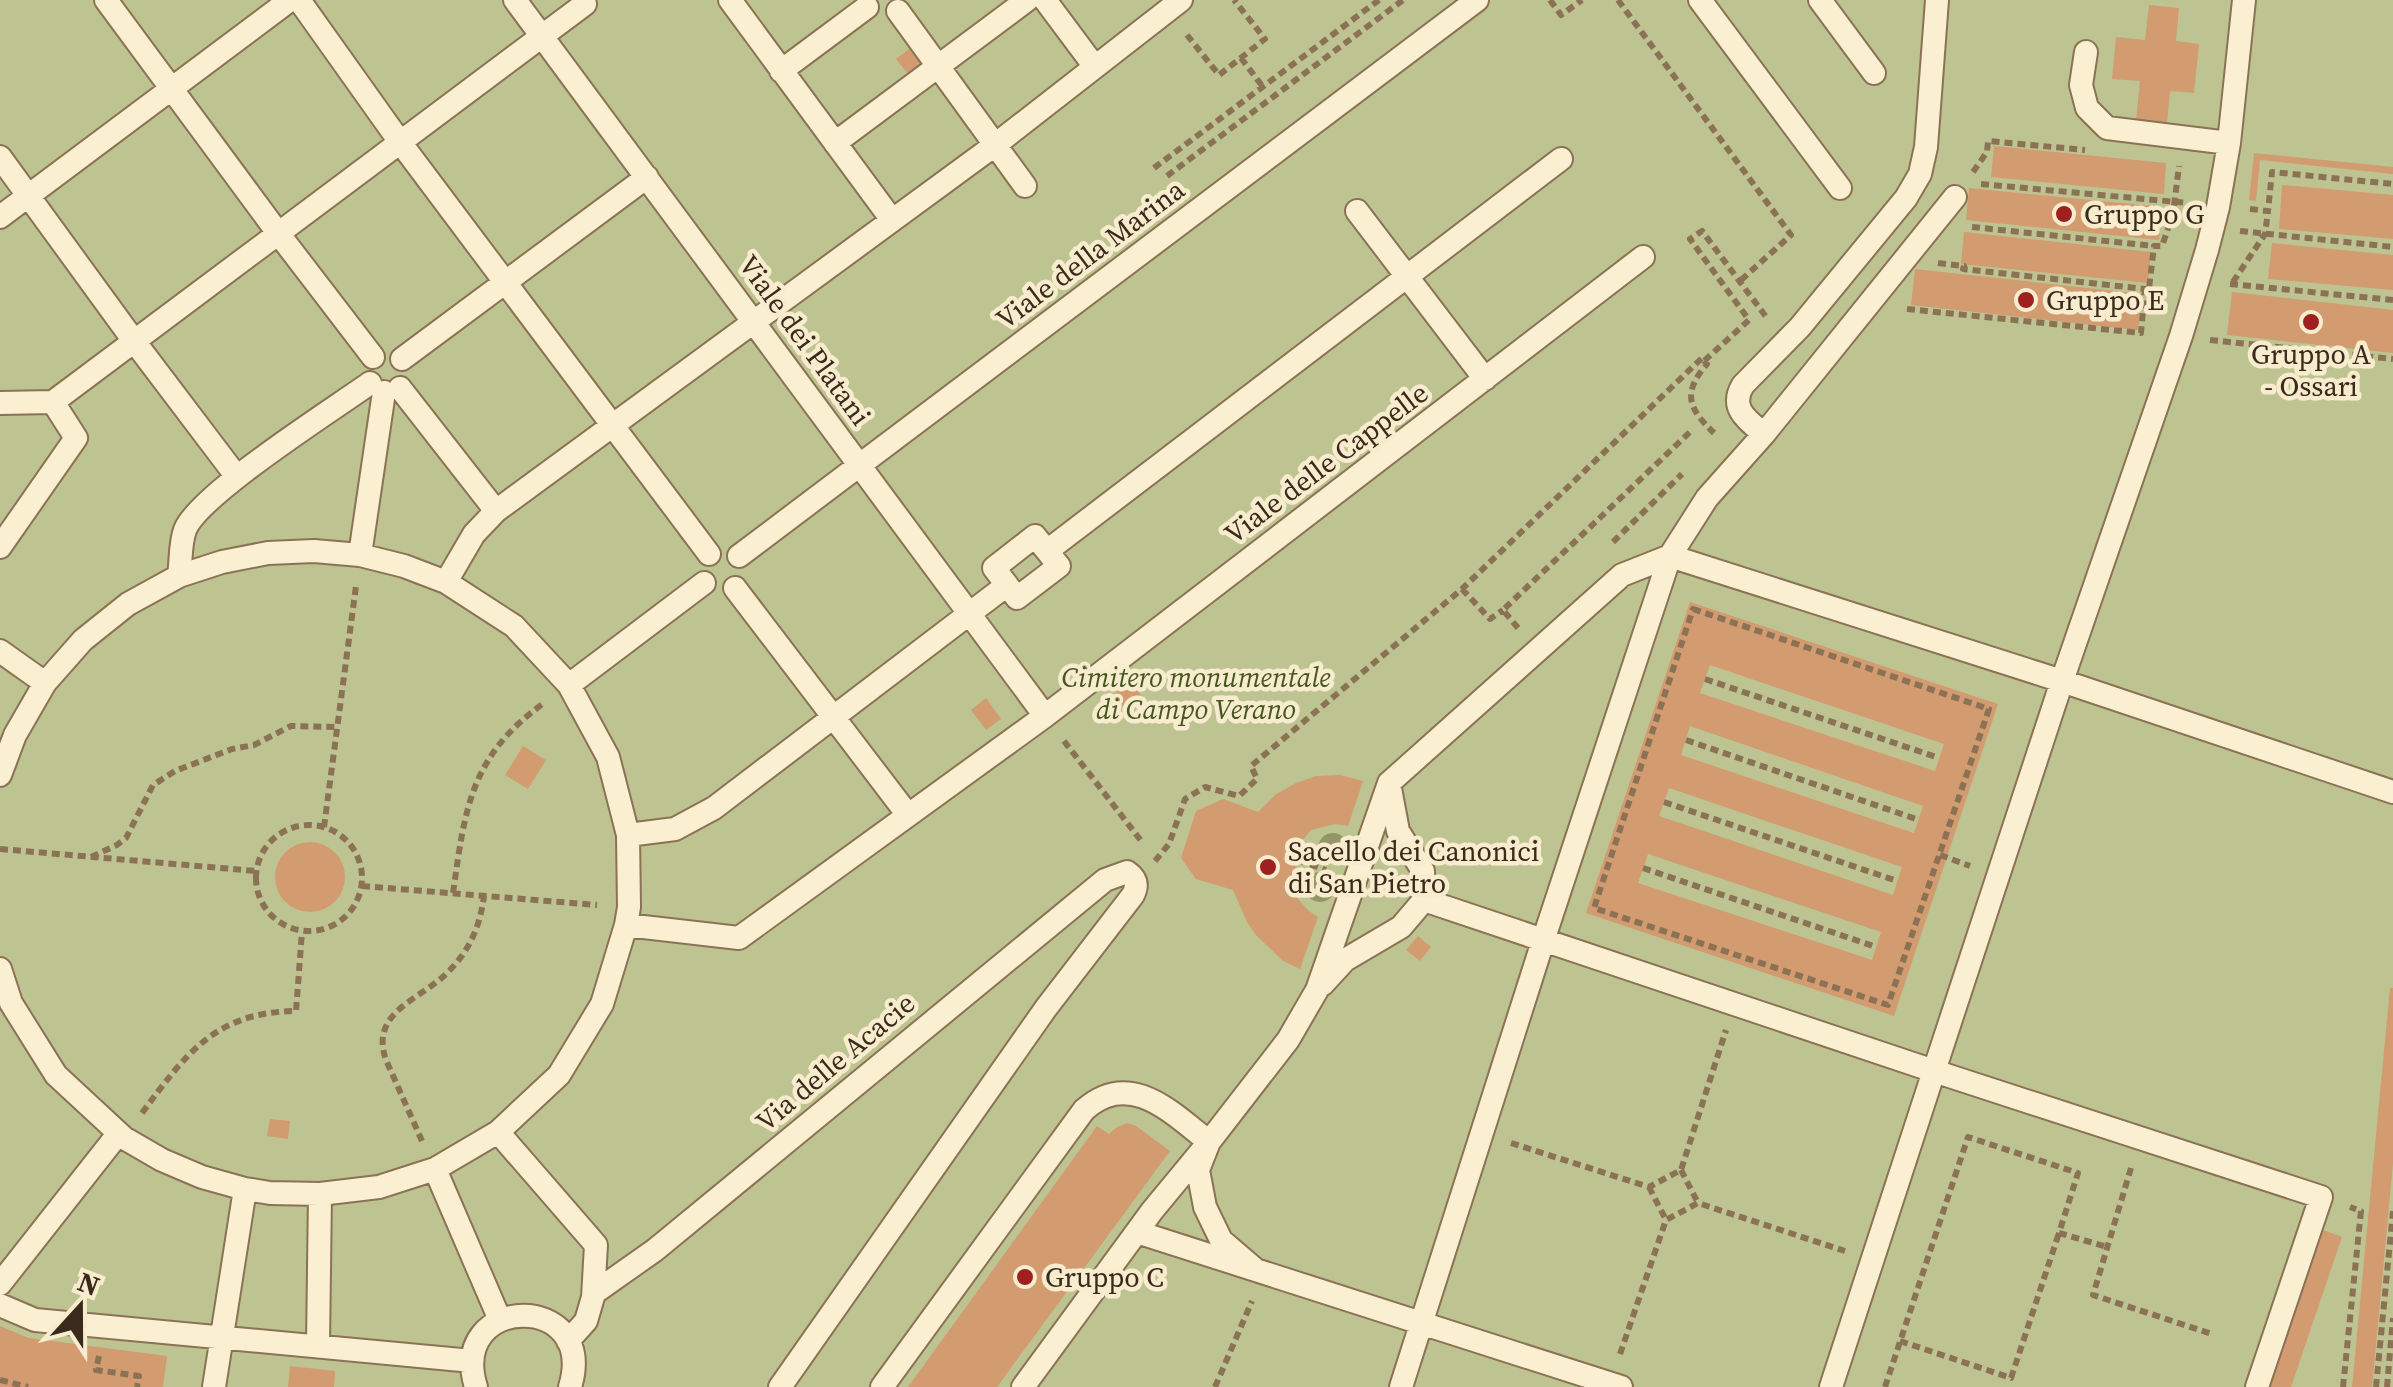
<svg xmlns="http://www.w3.org/2000/svg" width="2393" height="1387" font-family="'Source Serif 4',serif">
<style>
.cemetery{fill:#bdc491}
.building{fill:#d29b70;fill-rule:evenodd}
.lines{fill:none;stroke-linecap:round;stroke-linejoin:round}
.lane-casing{stroke:#8b7255;stroke-width:26}
.path{stroke:#8b7255;stroke-width:6;stroke-dasharray:8 5;stroke-linecap:butt}
.lane{stroke:#fbefd1;stroke-width:22}
.tree{fill:#949667}
.poi-dot{fill:#9e2120;stroke:#f8ecce;stroke-width:4}
.labels{text-anchor:middle;dominant-baseline:central;stroke-width:9;stroke-linejoin:round;paint-order:stroke}
.poi-label{font-size:28px;fill:#392a1b;stroke:#f8ecce;text-anchor:start}
.street-label{font-size:28px;fill:#392a1b;stroke:#f8ecce}
.park-label{font-size:28px;font-style:italic;fill:#485720;stroke:#f8ecce}
</style>
<rect width="100%" height="100%" fill="#f1e2be"/>
<path class="cemetery" d="M0,0H2393V1387H0Z"/>
<path class="building" d="M2149,5L2179,8L2176,41L2199,44L2194,93L2170,91L2167,124L2136,121L2140,81L2112,79L2116,37L2145,40Z
M909,49L921,64L908,74L896,59Z
M1994,146L2166,163L2164,194L1991,177Z
M2254,153L2393,167V174L2260,160L2256,201L2249,200Z
M2282,185L2393,195V239L2279,229Z
M1969,188L2162,207L2159,240L1966,220Z
M1964,232L2151,252L2148,283L1961,264Z
M2272,243L2393,255V290L2268,279Z
M1915,269L2142,294L2138,330L1911,305Z
M2232,292L2393,310V353L2227,335Z
M1690,602L1998,704L1894,1016L1586,913ZM1710,665L1944,744L1935,771L1700,693ZM1690,726L1923,806L1914,833L1681,755ZM1669,788L1902,867L1893,895L1659,816ZM1648,854L1881,932L1872,960L1638,883Z
M1131,681L1142,697L1125,710L1114,694Z
M986,698L1001,719L986,730L971,710Z
M523,746L546,760L528,789L505,775Z
M1340,775L1363,781L1348,826L1335,824L1311,830L1301,842H1304L1292,877L1288,875L1298,899L1309,911L1318,917L1300,969L1283,961L1256,935L1247,922L1233,890L1196,879L1181,858L1196,811L1223,799L1258,812L1275,795L1296,783L1316,776Z
M275 877a35 35 0 1 1 70 0a35 35 0 1 1-70 0Z
M1418,936L1431,947L1420,961L1406,950Z
M2390,988H2393V1163L2372,1387H2352Z
M270,1119L290,1121L288,1139L267,1136Z
M1127,1123L1136,1126L1170,1151L997,1387H908L1097,1126L1109,1134L1117,1127Z
M2323,1230L2342,1237L2291,1387H2269Z
M0,1326L29,1338L167,1356L163,1387H0Z
M290,1366L335,1371L334,1387H288Z"/>
<g class="lines">
<defs>
<path id="lane" d="M106,0L278,233L373,357
M299,0L400,142L709,554
M515,0L1045,716
M730,0L892,220
M1045,0L1095,67
M1700,0L1840,188
M1820,0L1874,73
M898,11L1025,186
M2086,52L2081,85L2087,108L2107,128L2229,143
M781,71L867,7
M835,143L1027,0
M0,157L134,341L237,477
M1357,211L1485,379
M0,217L290,0
M402,359L647,177
M400,388L496,511L474,534L446,582
M0,403L53,402L585,4
M1764,434C1747,420 1729,408 1743,385L1800,327L1906,198L1920,174L1926,147L1937,0
M496,511L995,145L1181,0
M0,547L76,438L53,402
M360,555L384,392
M739,556L1477,0
M179,576C181,562 180,543 185,530C198,495 334,409 370,383
M1007,585L1017,598L1059,566L1047,551
M735,588L908,815
M0,651L45,683
M569,685L704,583
M0,775L15,735L45,683L83,640L128,604L179,576L222,562L268,553L314,551L360,555L404,566L446,582L514,626L569,685L608,757L628,835L629,907L626,925L602,1004L559,1075L498,1132L435,1169L379,1187L320,1194L270,1193L245,1189L202,1177L162,1160L124,1138L56,1075L11,1003L0,969
M1389,783L1622,575L1670,556L1707,498L1764,434L1955,197
M628,835L675,829L714,808L1007,585L994,568L1035,536L1047,551L1561,159
M626,925L739,938L1045,716L1643,257
M1323,984L1345,960L1401,927L1424,900
M498,1132L596,1245L593,1297L586,1321L568,1341
M435,1169L500,1320
M1137,1232L1621,1387
M1256,1270L1221,1240L1205,1207L1198,1170L1209,1142L1288,1040L1317,990L1389,783L1398,831L1423,871L1424,900L1934,1071L2062,681L2181,336L2207,250L2218,207L2229,143L2244,0
M0,1284L118,1134
M594,1293L655,1250L1105,880L1127,872C1137,879 1138,885 1133,895L1046,1008L780,1387
M0,1305L35,1320L472,1361
M318,1345L320,1194
M214,1387L245,1189
M476,1387C447,1293 599,1291 570,1387
M882,1387L1084,1110C1130,1069 1171,1112 1209,1142L1152,1211L1023,1387
M1401,1387L1543,941L1670,556L2062,681L2393,792
M1831,1387L1934,1071L2321,1197L2257,1387"/>
</defs>
<use href="#lane" class="lane-casing"/>
<path class="path" d="M1550,0L1561,15L1582,0
M1618,0L1791,235L1740,281
M1187,35L1219,75L1265,39L1234,0
M1241,58L1263,87
M1154,168L1379,0
M1973,172L1987,152L1988,141L2085,150
M1167,176L1403,0
M1981,184L2188,203
M2250,209L2268,211L2272,172L2393,184
M1972,227L2154,246
M2240,231L2393,247
M1938,263L1964,266L1963,269L2145,289
M2233,282L2265,234L2268,211
M2230,284L2393,300
M1907,309L2141,333L2145,289H2149L2154,246H2162L2173,214L2179,166
M2210,340L2393,359
M1704,361L1707,364C1682,393 1688,408 1714,433
M1613,542L1682,474
M1462,589L1490,619L1503,610
M1693,609L1989,709L1888,1005L1594,908Z
M1518,628L1503,610L1690,432
M1705,679L1939,758
M1686,740L1919,820
M1064,741L1142,842
M1664,802L1897,881
M256 878a53 53 0 1 1 106 0a53 53 0 1 1-106 0Z
M324,827L356,586
M0,849L256,871
M1940,855L1970,866
M91,857L117,845L126,838L153,785L175,771L232,749L254,745L291,726L337,727
M1298,860L1326,870
M1155,861L1169,844L1185,799L1205,787L1239,796L1257,779L1251,766L1462,589L1702,358L1704,361L1749,320L1690,239L1702,231L1767,318
M1643,868L1876,947
M362,886L597,905
M453,893C465,809 470,756 544,703
M142,1113C186,1054 215,1012 296,1011L302,932
M422,1141L386,1060C369,1011 421,1000 448,972C470,950 480,926 484,896
M1511,1143L1649,1187L1681,1170L1726,1030
M2131,1168L2093,1295L2212,1334
M1681,1170L1698,1203
M1649,1187L1666,1220
M1900,1341L2011,1378L2059,1233
M1620,1354L1666,1220L1698,1203L1845,1251
M99,1356L96,1370L139,1376L137,1387
M0,1380L28,1387
M1215,1387L1252,1301
M1885,1387L1968,1137L2078,1173L2059,1233L2107,1247
M2343,1387L2361,1211L2350,1207
M2376,1387L2393,1211
M2387,1387L2393,1318"/>
<use href="#lane" class="lane"/>
</g>
<g class="tree">
<circle cx="1333" cy="848" r="15"/>
<circle cx="1320" cy="887" r="15"/>
</g>
<g class="poi-dot">
<circle cx="2064" cy="214" r="10"/>
<circle cx="2026" cy="300" r="10"/>
<circle cx="2311" cy="322" r="10"/>
<circle cx="1268" cy="867" r="10"/>
<circle cx="1025" cy="1277" r="10"/>
</g>
<g class="labels">
<g class="poi-label">
<text x="2084" y="214">Gruppo G</text>
<text x="2046" y="300">Gruppo E</text>
<text x="2311" y="354" text-anchor="middle">Gruppo A<tspan x="2311" dy="32">- Ossari</tspan></text>
<text x="1288" y="851">Sacello dei Canonici<tspan x="1288" dy="32">di San Pietro</tspan></text>
<text x="1045" y="1277">Gruppo C</text>
</g>
<g class="street-label">
<text transform="translate(1090 254) rotate(-37)">Viale della Marina</text>
<text transform="translate(805 340) rotate(54)">Viale dei Platani</text>
<text transform="translate(1326 463) rotate(-37)">Viale delle Cappelle</text>
<text transform="translate(835 1062) rotate(-40)">Via delle Acacie</text>
</g>
<g class="park-label">
<text x="1196" y="677">Cimitero monumentale<tspan x="1196" dy="32">di Campo Verano</tspan></text>
</g>
</g>
<g transform="translate(80 1307) rotate(21)" stroke="#f8ecce" stroke-width="8" paint-order="stroke">
<path d="M0-8L18 38L0 25L-18 38Z" fill="#392a1b"/>
<text y="-15" font-size="28" font-weight="bold" text-anchor="middle" fill="#392a1b">N</text>
</g>
</svg>
